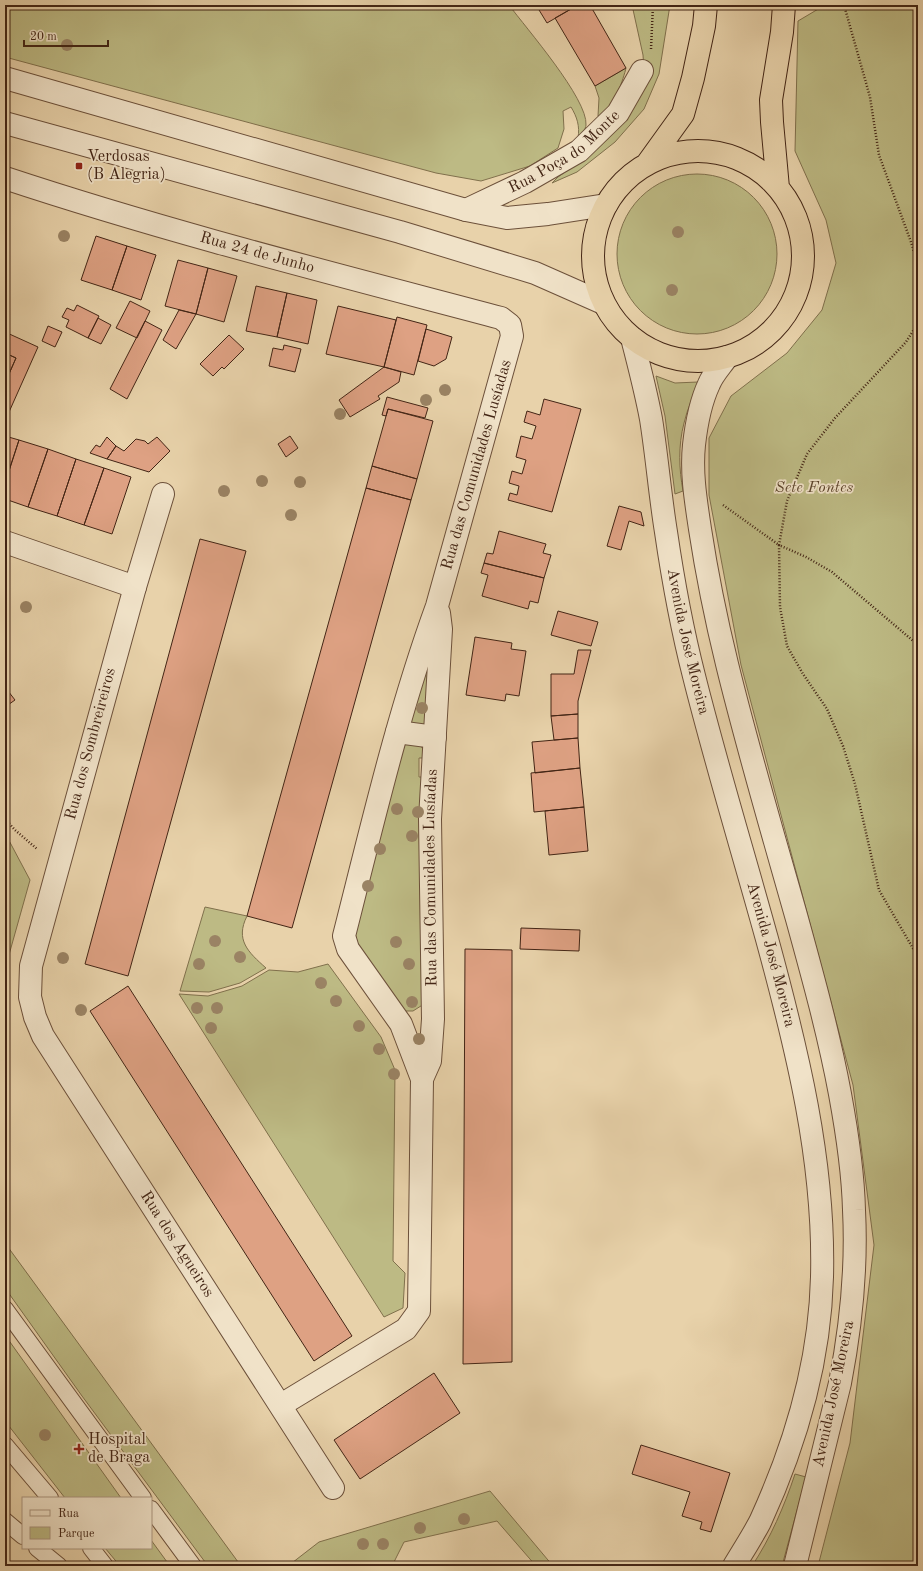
<svg xmlns="http://www.w3.org/2000/svg" width="923" height="1571" font-family="'Old Standard TT',serif">
<style>
.green{fill:#bdba84;stroke:#80704c}
.building{fill:#dea183;stroke:#432515}
.lines{fill:none;stroke-linecap:round;stroke-linejoin:round}
.service-casing{stroke:#6c503a;stroke-width:18}
.minor-casing{stroke:#6c503a;stroke-width:24}
.tertiary-casing{stroke:#6c503a;stroke-width:24}
.trunk-casing{stroke:#432515;stroke-width:24}
.path{stroke:#432515;stroke-width:2.5;stroke-dasharray:1 2;stroke-linecap:butt}
.service{stroke:#f0e2c8;stroke-width:16}
.minor{stroke:#f0e2c8;stroke-width:22}
.tertiary{stroke:#f0e2c8;stroke-width:22}
.trunk{stroke:#e8d2aa;stroke-width:22}
.tree{fill:#9a8364}
.poi-dot{fill:#8f2418;stroke:#f0e2c8;stroke-width:1.5}
.labels{text-anchor:middle;dominant-baseline:central;stroke-width:3.5;stroke-linejoin:round;paint-order:stroke}
.street-label{font-size:16px;fill:#432515;stroke:#f0e2c8}
.poi-label{font-size:16px;fill:#432515;stroke:#f0e2c8;text-anchor:start}
.park-label{font-size:16px;font-style:italic;fill:#5b432b;stroke:#f0e2c8}
</style>
<rect width="100%" height="100%" fill="#e8d2aa"/>
<filter id="stains"><feTurbulence type="fractalNoise" baseFrequency=".005" numOctaves="4"/><feColorMatrix values="0 0 0 0 .2 0 0 0 0 .09 0 0 0 0 .02 0 0 0 .5 -.17"/></filter>
<radialGradient id="worn" r=".72"><stop offset=".6" stop-color="#630" stop-opacity="0"/><stop offset="1" stop-color="#630" stop-opacity=".3"/></radialGradient>
<path class="green" d="M5,5H509C526,28 588,99 586,125C586,129 581,134 578,138C580,126 577,117 571,107L563,111L564,129L558,148L530,166L481,181L436,173L5,57Z
M632,5H670L659,74L644,109L615,142L577,172L552,183L558,177L596,150L623,121L644,70L643,55Z
M825,5H918V1566H818L850,1443L874,1245L853,1085L741,665L709,495V438L731,396L787,353L822,310L836,263L826,220L795,151L798,21Z
M626,68C624,77 613,110 604,114C602,115 600,115 598,116L599,98L595,86Z
M617 254a80 80 0 1 1 160 0a80 80 0 1 1-160 0Z
M656,376L675,383L698,382C694,396 687,409 684,423C678,446 679,469 683,491L675,494L665,416Z
M433,639L429,722L423,727L410,725Z
M416,743L424,749L427,758H419V777H426L424,1004L413,1011H401L360,952L355,933L397,744Z
M5,833L30,880L5,969Z
M205,907L247,916C235,940 248,952 266,968L240,983L209,992L180,991Z
M328,964L381,1037L395,1070L393,1261L405,1273L403,1308L384,1317L179,994L208,996L242,986L269,970L298,972Z
M5,1243L241,1566H208L82,1396L5,1288Z
M5,1335L121,1498H65L5,1421Z
M795,1474L806,1477L782,1566H752C771,1537 784,1507 795,1474Z
M490,1491L553,1566H536L497,1521L404,1542L392,1566H288L319,1542Z
M151,1540L170,1566H120L105,1548H151Z"/>
<path class="building" d="M536,5H578L547,23Z
M578,5H590L626,68L595,86L555,18Z
M96,236L127,246L112,290L81,280Z
M127,246L156,255L141,300L112,290Z
M178,260L208,268L196,314L165,306Z
M208,268L237,276L224,322L196,314Z
M256,286L287,293L277,337L246,331Z
M287,293L317,300L308,344L277,337Z
M130,301L150,311L137,338L116,328Z
M77,305L99,316L88,338L66,327L69,320L62,317L67,308L74,311Z
M338,306L396,320L384,367L326,354Z
M179,310L196,314L176,349L163,340Z
M397,317L427,325L414,375L384,367Z
M98,318L111,325L101,344L88,338Z
M145,321L162,330L127,399L110,389Z
M48,326L62,332L55,347L42,341Z
M426,329L452,337L446,359L434,366L418,361Z
M5,332L38,347L5,421V383L16,358L5,353Z
M229,335L244,349L224,369L222,367L213,376L200,364Z
M284,345L301,349L295,372L269,366L273,348L283,350Z
M5,353L16,358L5,383Z
M384,367L401,372L399,382L378,396L380,399L350,417L339,400Z
M387,397L428,408L425,418L388,409L386,416L382,415Z
M544,399L581,409L552,512L508,500L510,493L517,495L519,486L509,483L512,471L522,474L526,460L516,457L521,436L532,439L536,426L524,422L527,411L540,415Z
M388,409L433,421L417,479L372,466Z
M5,436L19,440L5,483Z
M290,436L298,448L286,457L278,444Z
M107,437L116,446L107,459L90,453L96,445L100,447Z
M157,437L170,451L149,472L107,459L116,446L124,451L136,439L145,441L148,444Z
M19,440L48,449L28,507L5,499V483Z
M48,449L76,459L57,516L28,507Z
M76,459L104,468L84,525L57,516Z
M372,466L417,479L411,500L366,488Z
M104,468L131,477L112,534L84,525Z
M366,488L411,500L292,928L247,916Z
M619,506L641,512L644,526L629,521L621,550L607,546Z
M499,531L546,544L543,553L551,555L544,578L484,563L487,553L493,554Z
M200,539L246,551L128,976L85,964Z
M484,563L544,578L538,603L530,601L528,609L482,596L488,575L481,573Z
M558,611L598,622L591,646L551,635Z
M475,637L512,643L511,649L526,651L519,696L506,694L505,701L466,695Z
M578,650H591L578,701V714L551,716V674H574Z
M5,687L15,700L5,707Z
M578,714V738L554,740L551,716Z
M578,738L580,768L535,773L532,742Z
M580,768L584,807L534,812L531,773Z
M584,807L588,851L549,855L545,811Z
M521,928L580,930L579,951L520,949Z
M465,949L512,950V1362L463,1364Z
M128,986L352,1336L314,1361L90,1011Z
M434,1373L460,1413L360,1479L334,1440Z
M641,1445L730,1473L711,1532L700,1529L702,1522L682,1516L690,1492L632,1474Z"/>
<g class="lines">
<defs>
<path id="service" d="M5,1309L143,1498
M5,1445L50,1498
M151,1509L193,1566
M5,1521L23,1536
M37,1548L59,1566
M91,1548L105,1566"/>
<g id="minor">
<path id="s1" d="M5,178C168,232 335,274 501,318L510,325L512,336L437,606C398,713 372,826 344,936L348,949L401,1024L422,1079L419,1311L406,1329L281,1405"/>
<path id="s2" d="M466,210L525,182L579,151L618,113L642,71"/>
<path id="s3" d="M163,494L135,587L31,966L30,997L35,1017L43,1036L333,1488"/>
<path d="M5,542L135,587"/>
<path d="M397,732L435,737"/>
<path id="s4" d="M422,1079L430,1061L433,1019L430,819L441,629L439,613"/>
</g>
<g id="tertiary">
<path d="M5,78L466,210L507,218L548,214L606,205"/>
<path d="M5,123L400,232L535,273L603,303"/>
<path id="s5" d="M632,338C639,365 646,392 651,419C657,457 660,495 666,532C673,580 682,629 694,676C716,764 743,852 767,939C797,1049 825,1162 822,1277C820,1361 795,1446 760,1522C752,1537 743,1551 734,1566"/>
<path d="M727,357C721,366 713,374 709,384C701,401 696,427 694,445C691,473 696,502 700,529C707,575 716,619 727,664C748,750 773,834 797,919C813,977 829,1035 840,1094C847,1132 853,1171 854,1210C857,1268 851,1326 840,1383L795,1566"/>
</g>
<path id="trunk" d="M593 256a105 105 0 1 1 210 0a105 105 0 1 1-210 0Z
M647,164L683,114L693,78L704,26L706,5
M778,188L772,122L771,100L782,32L784,5"/>
</defs>
<use href="#service" class="service-casing"/>
<use href="#minor" class="minor-casing"/>
<use href="#tertiary" class="tertiary-casing"/>
<use href="#trunk" class="trunk-casing"/>
<path class="path" d="M844,5L870,97L879,155L911,242L918,266
M651,49L653,5
M918,323L906,342L835,418L807,454L787,501L779,545L806,557L832,572L918,645
M723,505L779,545L780,607L787,646L803,674L827,709L843,746L855,784L879,890L918,957
M5,819L15,830L37,849"/>
<use href="#service" class="service"/>
<use href="#minor" class="minor"/>
<use href="#tertiary" class="tertiary"/>
<use href="#trunk" class="trunk"/>
</g>
<g class="tree">
<circle cx="67" cy="45" r="6"/>
<circle cx="678" cy="232" r="6"/>
<circle cx="64" cy="236" r="6"/>
<circle cx="672" cy="290" r="6"/>
<circle cx="445" cy="390" r="6"/>
<circle cx="426" cy="400" r="6"/>
<circle cx="340" cy="414" r="6"/>
<circle cx="262" cy="481" r="6"/>
<circle cx="300" cy="482" r="6"/>
<circle cx="224" cy="491" r="6"/>
<circle cx="291" cy="515" r="6"/>
<circle cx="26" cy="607" r="6"/>
<circle cx="422" cy="708" r="6"/>
<circle cx="397" cy="809" r="6"/>
<circle cx="418" cy="812" r="6"/>
<circle cx="412" cy="836" r="6"/>
<circle cx="380" cy="849" r="6"/>
<circle cx="368" cy="886" r="6"/>
<circle cx="215" cy="941" r="6"/>
<circle cx="396" cy="942" r="6"/>
<circle cx="240" cy="957" r="6"/>
<circle cx="63" cy="958" r="6"/>
<circle cx="199" cy="964" r="6"/>
<circle cx="409" cy="964" r="6"/>
<circle cx="321" cy="983" r="6"/>
<circle cx="336" cy="1001" r="6"/>
<circle cx="412" cy="1002" r="6"/>
<circle cx="197" cy="1008" r="6"/>
<circle cx="217" cy="1008" r="6"/>
<circle cx="81" cy="1010" r="6"/>
<circle cx="359" cy="1026" r="6"/>
<circle cx="211" cy="1028" r="6"/>
<circle cx="419" cy="1039" r="6"/>
<circle cx="379" cy="1049" r="6"/>
<circle cx="394" cy="1074" r="6"/>
<circle cx="45" cy="1435" r="6"/>
<circle cx="464" cy="1519" r="6"/>
<circle cx="420" cy="1528" r="6"/>
<circle cx="363" cy="1544" r="6"/>
<circle cx="383" cy="1544" r="6"/>
</g>
<g class="poi-dot">
<rect x="75" y="162" width="8" height="8" rx="2"/>
<path d="M77 1443h4v4h4v4h-4v4h-4v-4h-4v-4h4z"/>
</g>
<g class="labels">
<g class="street-label">
<text stroke="none"><textPath href="#s2" startOffset="115">Rua Poça do Monte</textPath></text>
<text stroke="none"><textPath href="#s1" startOffset="263">Rua 24 de Junho</textPath></text>
<text transform="translate(477 465) rotate(-74)">Rua das Comunidades Lusíadas</text>
<text stroke="none"><textPath href="#s5" startOffset="309">Avenida José Moreira</textPath></text>
<text transform="translate(91 744) rotate(-75)">Rua dos Sombreireiros</text>
<text stroke="none"><textPath href="#s4" startOffset="203">Rua das Comunidades Lusíadas</textPath></text>
<text stroke="none"><textPath href="#s5" startOffset="633">Avenida José Moreira</textPath></text>
<text stroke="none"><textPath href="#s3" startOffset="810">Rua dos Agueiros</textPath></text>
<text transform="translate(834 1394) rotate(-78)">Avenida José Moreira</text>
</g>
<g class="poi-label">
<text x="87" y="157">Verdosas<tspan x="87" dy="18">(B Alegria)</tspan></text>
<text x="88" y="1440">Hospital<tspan x="88" dy="18">de Braga</tspan></text>
</g>
<g class="park-label">
<text x="814" y="488">Sete Fontes</text>
</g>
</g>
<rect width="923" height="1571" fill="none" stroke="#e8d2aa" stroke-width="20"/>
<rect x="6" y="6" width="911" height="1559" fill="none" stroke="#432515" stroke-width="2"/>
<rect x="10" y="10" width="903" height="1551" fill="none" stroke="#432515"/>
<rect x="22" y="1497" width="130" height="52" fill="#f0e2c8" stroke="#ab9680"/>
<rect x="30" y="1510" width="20" height="6" fill="#f0e2c8" stroke="#ab9680"/>
<text x="58" y="1517" font-size="12" fill="#432515">Rua</text>
<rect x="30" y="1527" width="20" height="12" fill="#bdba84" stroke="#ab9680"/>
<text x="58" y="1537" font-size="12" fill="#432515">Parque</text>
<path d="M24 40v6h84v-6" fill="none" stroke="#432515" stroke-width="2"/>
<text x="30" y="40" font-size="12" fill="#432515" stroke="#f0e2c8" stroke-width="3" paint-order="stroke">20 m</text>
<rect width="100%" height="100%" filter="url(#stains)"/>
<rect width="100%" height="100%" fill="url(#worn)"/>
</svg>
